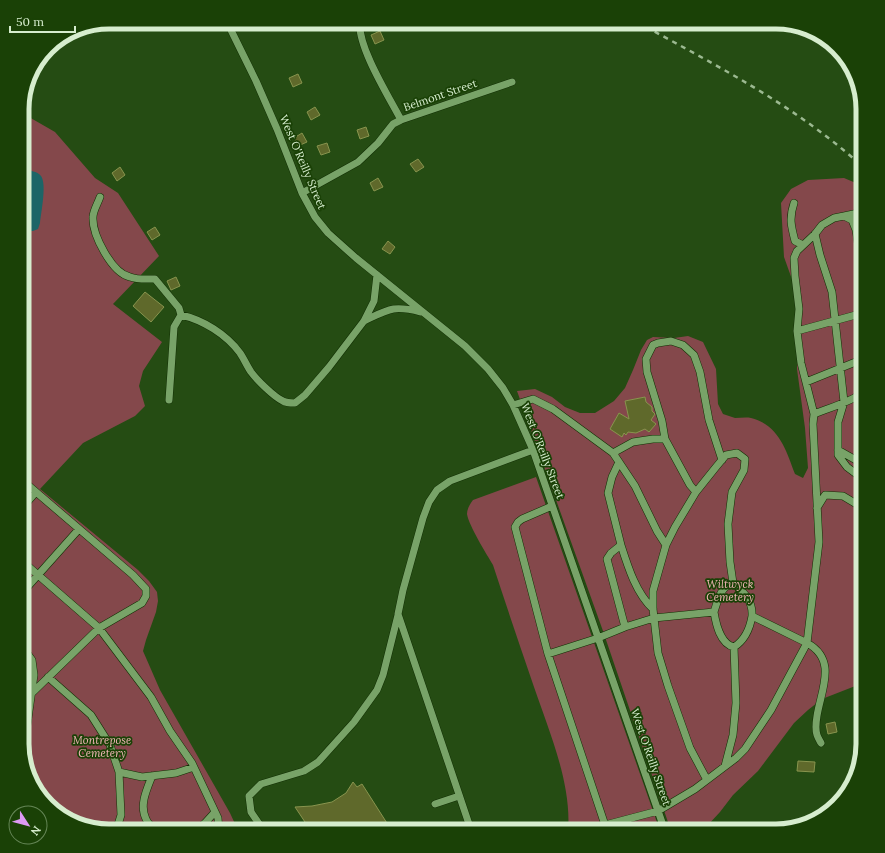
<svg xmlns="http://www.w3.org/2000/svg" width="885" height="853" font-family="Lora,serif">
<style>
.green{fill:#84484b}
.water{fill:#1c6567}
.building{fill:#5f692b;stroke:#88944e}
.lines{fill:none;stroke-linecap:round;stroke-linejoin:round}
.minor-casing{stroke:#122f04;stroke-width:8}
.minor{stroke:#78a368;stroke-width:7}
.rail{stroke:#9cb991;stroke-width:2.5;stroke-dasharray:5 5;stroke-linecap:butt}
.labels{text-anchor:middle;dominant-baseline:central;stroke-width:3.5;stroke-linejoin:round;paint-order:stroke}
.street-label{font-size:11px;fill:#d6edce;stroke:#1a4106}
.park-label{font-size:11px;font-style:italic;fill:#f3b7b8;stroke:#1a4106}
.rim{fill:none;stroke:#d6edce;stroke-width:5}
</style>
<rect width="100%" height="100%" fill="#254c13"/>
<path class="green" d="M22,113L55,132L95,178L118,193L159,256L113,304L162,342L143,371L139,386L145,406L135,416L83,443L40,489L138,570L149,581L157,592L158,601L156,612L146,640L143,651L160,690L230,813L236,826V831H109L75,824L44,802L29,777L22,745Z
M844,178L863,186V683L822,699L808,710L794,723L758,771L733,795L720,812L707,826L700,831H671L603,631L517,391L535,389L552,397L565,407L580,413H595L614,401L625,388L633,370L641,350L647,340L653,337L674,338L688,336L703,342L716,369L718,404L723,414C727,415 731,417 735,418C740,418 746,417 751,418C779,425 786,450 795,474L803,478L808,468L805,428L797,369V319L794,285L784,257L781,203L791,189L808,180Z
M536,477L660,831H568C572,784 549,731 534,687C520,646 506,605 493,565C486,553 469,526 467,514C467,509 470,504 473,500Z"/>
<path class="water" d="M24,169C30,171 37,171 41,176C47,184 41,213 40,223L38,229L33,231H22V171Z"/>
<path class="building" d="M380,31L384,40L375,44L371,35Z
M298,74L302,83L293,87L289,78Z
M315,107L320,115L311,120L307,112Z
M366,127L369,136L360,139L357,130Z
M302,133L307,142L298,146L294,138Z
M327,143L330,152L321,155L317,146Z
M418,159L424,167L416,172L410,164Z
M120,167L125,175L117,181L112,173Z
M378,178L383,187L374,191L370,183Z
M155,227L160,235L152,240L147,232Z
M388,241L395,247L390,254L382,249Z
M176,277L180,286L171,290L167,281Z
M145,292L164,307L151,322L133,306Z
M645,397L646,402L652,407V411L655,414L651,420L656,424L649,432L645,429L636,433L628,432L626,435L624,433L622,437L610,429L619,413L629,419L625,401Z
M835,722L837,732L828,734L826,724Z
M798,761L815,762L814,772L797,771Z
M353,782L357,787L362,784L392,831H311L295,807L312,806L332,802L346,793Z"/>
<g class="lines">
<defs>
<path id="minor" d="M227,22L256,81L277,129L302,193L315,217L328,233L356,258L465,346L488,369L503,388L513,405L533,450L665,831
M360,22C357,46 389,97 401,120
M302,193L358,162L378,143L393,124L401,120L512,82
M100,197C98,203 93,211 93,217C92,235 112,273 130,277C138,280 147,279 155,279L179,308L181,315
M794,203C789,218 791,226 795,241L803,245
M844,216L863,212
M815,234L820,255L832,292L844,402L838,422V455L847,467L863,479
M364,321C389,309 393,305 421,312
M797,331L863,313
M806,382L863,359
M169,400L174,327L181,315C203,320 226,334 240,353C244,359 247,366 251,372C257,380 274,397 283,401C286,403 291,403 295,403L305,395L329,367L364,321L374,301L377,275
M513,405L533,399L553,409L613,453L635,486L657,531L666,545
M814,414L801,363L797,331L799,309L795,276L794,258L797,251L815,234L822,225L834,218L844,216L852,220L856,230L863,276
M838,450L863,464
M613,453L633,442L653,439H665
M619,462L612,477L608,493L621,545L611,553L607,559L625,627
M22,480L133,575L146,589V596L142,603L99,628L32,693
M696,492L690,485L665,439L662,421L647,372L646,359L653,345L658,343L671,341L683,345L694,355L700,372L709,420L722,460
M552,506L522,519L518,522L515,527L548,654L605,825L658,811L695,789L736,758L745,749L771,710L807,643L752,616C753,601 744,592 733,583
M22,508L36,492
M817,508L825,495L843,496L863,508
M621,545C628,567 636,593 653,609
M22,561L99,628L151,697L170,731L192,763L218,818L219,831
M22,593L79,529
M714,612C716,624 720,644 734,647L736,703L733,735L725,766
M22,646L32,660L34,675L26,733L25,759
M734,647C745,640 750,628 752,616
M548,654L598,638L625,627L654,618L714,612C718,600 720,587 733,583L730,562L728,524L732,492L744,470L745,459L737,453L726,455L716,467L696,492L675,527L666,545L653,591V609L658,653L668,686L690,748L707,780
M48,677L91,715L110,745L119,772L121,815L116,831
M22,713L28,718
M821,743C820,741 818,738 817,735C815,729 816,722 817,716C821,690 838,660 807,643L819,542L813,424L814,414C826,409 854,401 863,392
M119,772L142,777L176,773L194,767
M152,776C147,789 139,805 146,819C148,824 153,828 157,831
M435,804L459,796
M195,831L205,823L215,812
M264,831L251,812L249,796L261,784L304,771L318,762L354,722L377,690L383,675L398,615
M473,831L470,827L398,614L403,590L423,518L429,502L437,490L450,481L533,450
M586,831L605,825"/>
</defs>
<use href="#minor" class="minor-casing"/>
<use href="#minor" class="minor"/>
<path class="rail" d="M637,22C717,66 795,105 863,167"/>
</g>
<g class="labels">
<g class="street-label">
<text transform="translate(440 95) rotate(-19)">Belmont Street</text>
<text transform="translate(303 162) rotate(67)">West O'Reilly Street</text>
<text transform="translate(543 451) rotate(69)">West O'Reilly Street</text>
<text transform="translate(651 757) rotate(71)">West O'Reilly Street</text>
</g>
<g class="park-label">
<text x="730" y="584">Wiltwyck<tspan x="730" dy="13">Cemetery</tspan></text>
<text x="102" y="740">Montrepose<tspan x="102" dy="13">Cemetery</tspan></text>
</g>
</g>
<path d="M0 0H885V853H0ZM109 29H776A80 80 0 0 1 856 109V744A80 80 0 0 1 776 824H109A80 80 0 0 1 29 744V109A80 80 0 0 1 109 29Z" fill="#1a4106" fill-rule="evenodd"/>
<path class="rim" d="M109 29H776A80 80 0 0 1 856 109V744A80 80 0 0 1 776 824H109A80 80 0 0 1 29 744V109A80 80 0 0 1 109 29Z"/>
<g transform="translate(28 825) rotate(126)"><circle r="19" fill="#1a4106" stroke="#658656"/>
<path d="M0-3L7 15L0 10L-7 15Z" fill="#dd99f3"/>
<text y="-6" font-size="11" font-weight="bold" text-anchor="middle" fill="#d6edce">N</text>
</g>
<path d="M10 26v6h65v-6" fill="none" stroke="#d6edce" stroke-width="2"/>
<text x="16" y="26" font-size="12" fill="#d6edce" stroke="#1a4106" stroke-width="3" paint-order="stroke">50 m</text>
</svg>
